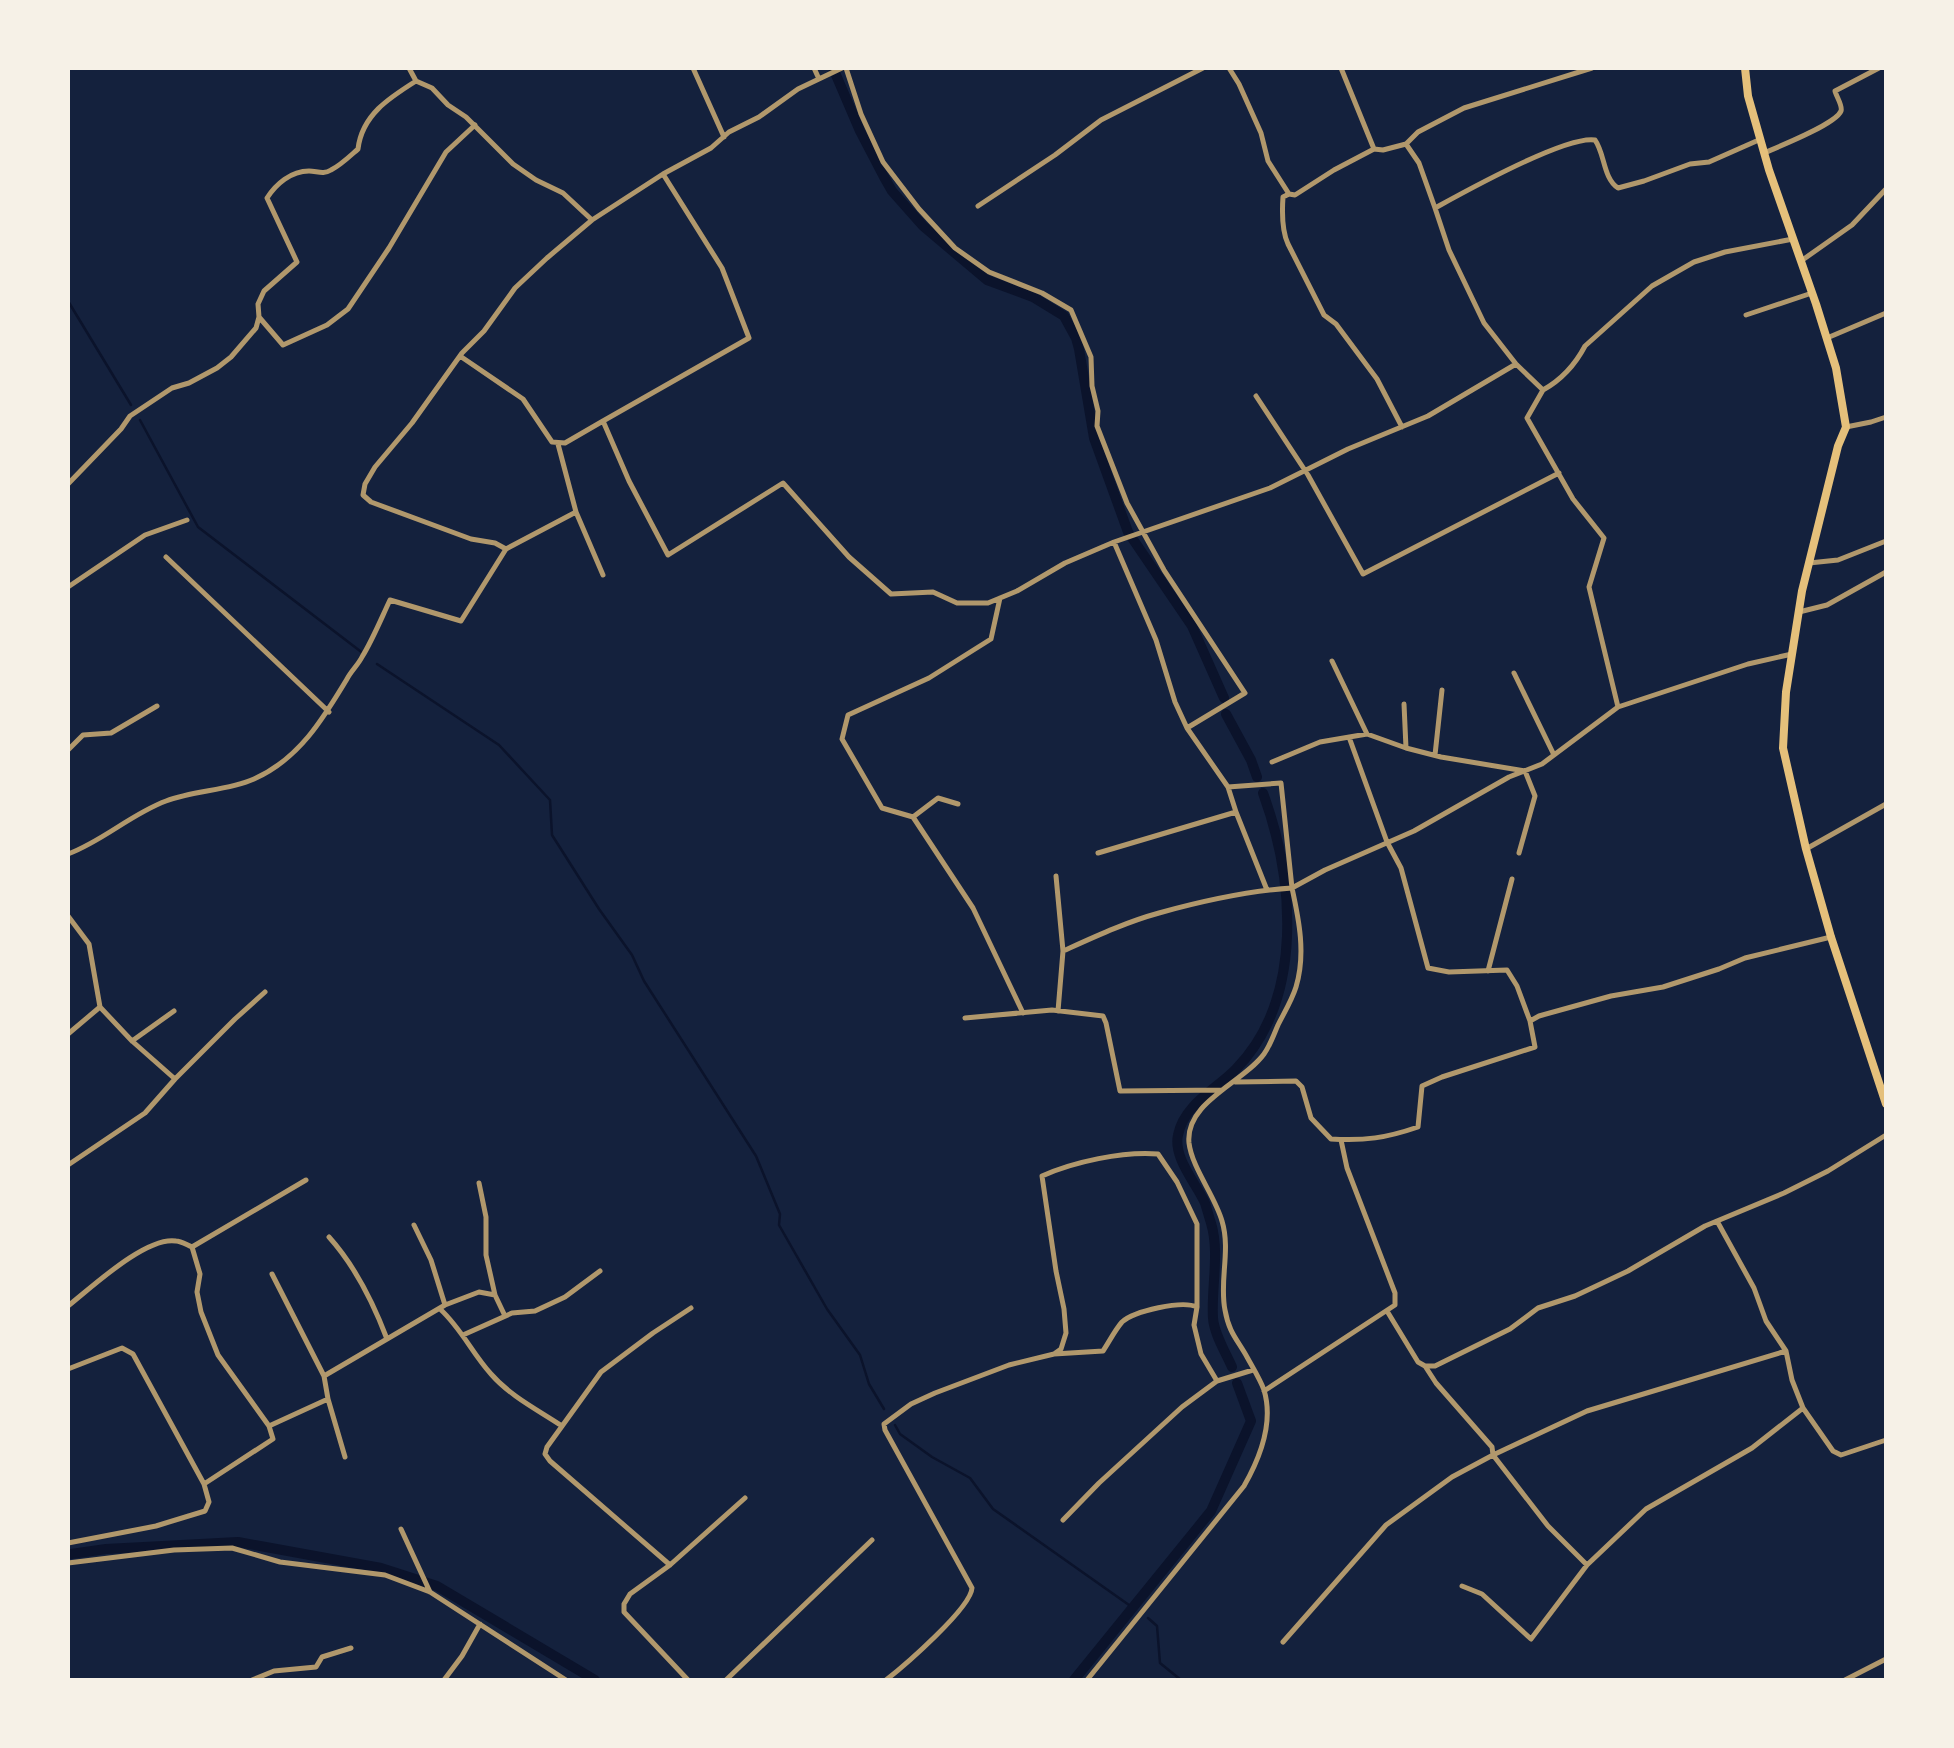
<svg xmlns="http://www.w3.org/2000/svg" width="1954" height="1748" font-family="Commissioner,sans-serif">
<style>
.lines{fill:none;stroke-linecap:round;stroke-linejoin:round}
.stream{stroke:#0b132b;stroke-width:2.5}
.canal{stroke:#0b132b;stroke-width:10}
.minor{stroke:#b1986c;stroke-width:5}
.secondary{stroke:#e5c07b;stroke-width:8}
</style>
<rect width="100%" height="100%" fill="#14213d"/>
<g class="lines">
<path class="stream" d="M68,301L131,405
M140,420L198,527L364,654
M377,664L499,745L550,800L552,835L599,909L632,955L644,981L756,1156L780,1214L779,1225L827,1309L860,1355L869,1384L884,1409
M895,1425L900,1434L932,1457L970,1478L993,1509L1129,1605
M1148,1618L1157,1626L1160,1663L1181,1680"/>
<path class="canal" d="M833,68L860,131L884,177L892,191L923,226L987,280L1033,297L1064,316L1076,338L1079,349L1094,438L1128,532L1192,626L1224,698
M1226,714L1251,760L1257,777
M1232,1367C1226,1353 1214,1334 1213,1318C1211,1288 1220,1253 1211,1223C1209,1217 1207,1209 1205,1203C1196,1183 1173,1158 1178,1135C1184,1104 1217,1089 1236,1069C1305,998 1294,878 1263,793
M71,1554L106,1549L238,1542L381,1568L437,1586L595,1680
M1074,1680L1211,1511L1251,1421L1237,1383"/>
<path class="minor" d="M409,68L416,81
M693,68L724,137
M814,68L819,79
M846,68L861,114L883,162L919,209L955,248L989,272L1042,293L1071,310L1091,357L1092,386L1098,411L1097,426L1127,503L1164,570L1245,693L1187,728L1228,787L1281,783L1292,888C1248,891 1202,901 1159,913C1126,922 1094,937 1063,951
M1229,68L1239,84L1261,133L1268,161L1289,194L1295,195L1334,170L1374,149L1383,150L1406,144L1418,132L1464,108L1592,68
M1341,68L1374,149
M1406,144L1419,163L1435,208C1464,192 1566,135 1595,140C1605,154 1603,178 1618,188L1644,181L1690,164L1709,162L1761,139
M1764,153C1778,147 1836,124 1841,111C1843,106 1836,96 1835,91L1879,68
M1289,194L1283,197C1282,211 1282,231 1288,244L1324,315L1336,324L1377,379L1402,427
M978,206L1055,155L1101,120L1203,68
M1435,208L1449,250L1484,323L1516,364L1543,390C1561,380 1575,365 1585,346L1652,286L1694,262L1725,252L1793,239
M1801,261L1852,225L1886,189
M1746,315L1812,293
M259,317L283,345L327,325L348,309L389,248L446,152L475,125
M1827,338L1886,313
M460,356L523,399L552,442L565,443L603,421L629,481L668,555L783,483L849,557L891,594L933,592L957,603H988L1017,591L1065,563L1114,542L1270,488L1348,449L1428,416L1516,364
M1543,390L1527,418L1573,499L1604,538L1589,587L1618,707
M1256,396L1308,475L1363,574L1559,473
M603,421L749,338L722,268L663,174
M1846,427L1871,422L1886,417
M558,444L576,512
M68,484L121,429L130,416L172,388L189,383L217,368L231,357L256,328L259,317L258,304L264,291L297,262L267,198C276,184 291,171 309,171C317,171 323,175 331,170C341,165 350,156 358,149C362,115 389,98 416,81L432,88L448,105L466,117L513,164L536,180L563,193L592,220
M1114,542L1156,640L1175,702L1187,728
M506,549L495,543L471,539L371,502L363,495L365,484L375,467L412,423L462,353L484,331L515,288L547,258L592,220L663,174L711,148L729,132L759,117L798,89L842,68
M506,549L576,512L603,575
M166,557L329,712
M1809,563L1838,560L1886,541
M68,587L145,535L187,520
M1799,612L1827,605L1886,572
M1332,661L1367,734
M1514,673L1554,755
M1404,704L1406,748
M1349,737L1387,842L1401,868L1428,968L1449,972L1507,970L1517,986L1530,1021
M68,750L83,735L111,733L157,706
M1435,755L1442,690
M1272,762L1320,742L1367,734L1406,748L1441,757L1525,771L1535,796L1519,853
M958,804L938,798L913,817L973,908L1023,1013
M1236,812L1267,890
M913,817L882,808L842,739L848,715L929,678L991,639L1000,598
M1806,849L1886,804
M1098,853L1236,812L1228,787
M68,854C103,841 131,814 166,801C194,790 227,791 254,779C299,759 323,719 347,679C351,671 358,665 362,657C373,639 381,619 390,600L461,621L506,549
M1056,876L1063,951L1058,1011
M68,916L89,944L100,1007L132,1041L175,1079L145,1113L68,1165
M1488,971L1512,879
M965,1018L1052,1010L1103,1016L1106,1023L1120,1091L1222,1090
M68,1034L100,1007
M132,1041L174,1011
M175,1079L235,1019L265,992
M1235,1082L1296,1081L1302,1087L1311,1118L1331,1139C1365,1141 1386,1138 1418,1127L1422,1086L1442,1077L1535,1047L1530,1021L1539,1016L1611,996L1663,987L1719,969L1745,958L1831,937
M479,1183L486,1217V1255L495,1295
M1717,1221L1754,1288L1766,1321L1786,1351L1792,1380L1803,1408L1833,1451L1841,1455L1886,1440
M414,1225L431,1260L445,1305
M329,1237C356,1267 373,1302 387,1339
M192,1247L306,1180
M272,1274L324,1376
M68,1306C91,1288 146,1236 176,1241C181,1241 187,1245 192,1247L200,1274L197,1292L201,1312L218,1355L269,1426
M440,1309C461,1328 472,1353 491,1374C510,1396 538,1410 562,1426
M1387,1311L1418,1362L1425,1366H1435L1510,1329L1538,1308L1575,1296L1628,1271L1705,1226L1784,1193L1828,1171L1886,1135
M463,1335L512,1313L535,1311L565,1297L600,1271
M1054,1354L1103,1351C1109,1342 1115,1330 1122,1322C1134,1311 1182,1300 1197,1307
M68,1369L122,1348L133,1354L204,1484
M1264,1391L1395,1305V1293L1347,1168L1341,1140
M328,1399L345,1457
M1063,1520L1099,1483L1182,1407L1217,1381L1253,1370
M401,1529L430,1592
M68,1543L156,1526L205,1511L209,1502L204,1484L273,1439L269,1426L328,1399L324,1376L445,1305L479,1292L495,1295L505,1316
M68,1563L174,1550L232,1548L280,1562L385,1575L430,1592L566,1680
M670,1565L550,1461L545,1454L547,1447L601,1372L653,1333L691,1308
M1587,1565L1548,1526L1493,1455L1587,1411L1786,1351
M1462,1586L1482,1594L1531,1639L1587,1565L1646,1509L1752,1448L1803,1408
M1283,1642L1386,1525L1452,1477L1493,1455L1492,1447L1436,1383L1425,1366
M252,1680L274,1671L316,1667L322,1657L351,1648
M444,1680L462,1656L480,1624
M688,1680L624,1612V1604L630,1594L670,1565L745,1498
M726,1680L872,1540
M886,1680C904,1666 971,1608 972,1588L885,1430L884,1424L911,1404L935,1393L1009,1365L1054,1354L1061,1349L1066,1333L1064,1309L1056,1271L1042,1176C1073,1162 1123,1151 1158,1154L1177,1182L1197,1224V1307L1194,1325L1201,1354L1217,1381
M1087,1680L1244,1486C1260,1458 1274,1423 1264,1390C1260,1379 1253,1368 1247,1357C1237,1339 1229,1333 1225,1310C1219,1281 1231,1251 1222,1221C1215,1196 1192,1168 1189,1143C1185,1102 1243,1083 1264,1054C1270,1046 1274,1034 1278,1025C1284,1013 1292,1000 1296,987C1306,954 1299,920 1292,888L1325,870L1414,831L1509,777L1542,764L1618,707L1748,664L1792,654
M1845,1680L1886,1659"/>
<path class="secondary" d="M1745,68L1748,96L1769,170L1816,304L1836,368L1846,427L1838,446L1802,591L1786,692L1783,748L1806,849L1831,937L1886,1104"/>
</g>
<rect width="1954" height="1748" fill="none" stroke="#f6f1e7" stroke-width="140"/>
</svg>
